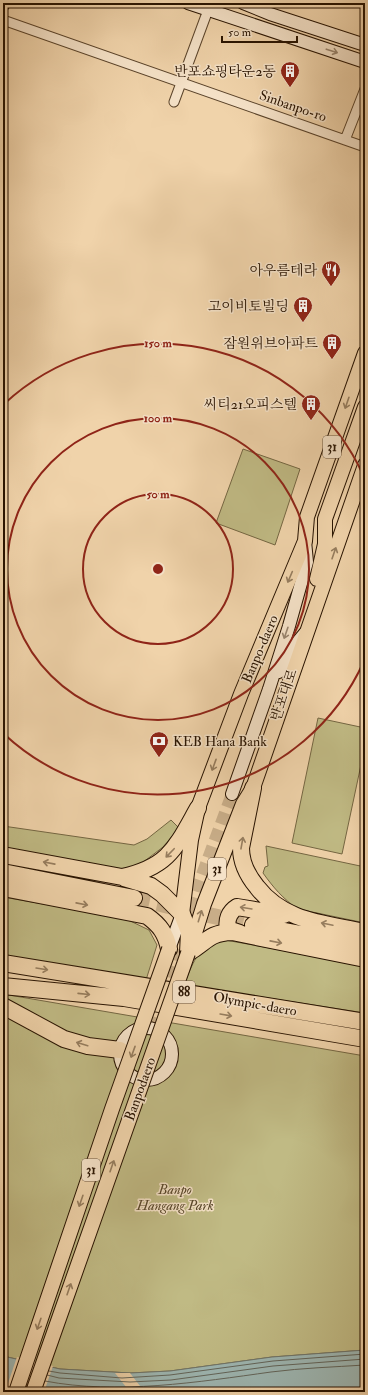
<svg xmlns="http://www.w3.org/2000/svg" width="368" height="1395" font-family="'IM FELL Double Pica','Noto Serif KR',serif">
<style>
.green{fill:#c0ba84;stroke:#746642}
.water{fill:#9db6b2;stroke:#6e756b}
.pier{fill:#f0d3aa}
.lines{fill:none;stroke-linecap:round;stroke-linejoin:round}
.shore{stroke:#626459;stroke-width:1}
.secondary-tunnel{stroke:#c8ad88;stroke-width:12;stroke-dasharray:12 6;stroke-linecap:butt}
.highway-tunnel{stroke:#c8ad88;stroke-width:16;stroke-dasharray:16 8;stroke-linecap:butt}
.street-casing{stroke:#5a432a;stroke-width:11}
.secondary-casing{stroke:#281300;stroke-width:14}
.primary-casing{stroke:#281300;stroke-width:16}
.highway-casing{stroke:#281300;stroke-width:18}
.street{stroke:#f5e2c8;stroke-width:9}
.secondary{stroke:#f5e2c8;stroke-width:12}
.primary{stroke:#f0d3aa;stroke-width:14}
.highway{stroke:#f0d3aa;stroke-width:16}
.primary-bridge-casing{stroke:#281300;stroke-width:16;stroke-linecap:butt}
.primary-bridge{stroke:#f0d3aa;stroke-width:14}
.oneway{stroke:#99856e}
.oneway2{stroke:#967d5e}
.ring{fill:none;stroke:#8f2418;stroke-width:2}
.labels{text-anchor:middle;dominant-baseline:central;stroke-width:3;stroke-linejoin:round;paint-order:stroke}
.shield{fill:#f5e2c8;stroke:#66513c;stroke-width:1}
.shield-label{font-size:13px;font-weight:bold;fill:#281300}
.poi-label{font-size:14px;fill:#281300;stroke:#f5e2c8;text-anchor:end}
.street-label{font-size:14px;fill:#281300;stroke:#f5e2c8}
.park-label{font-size:14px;font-style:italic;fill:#564528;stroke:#f5e2c8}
.centre{fill:#8f2418;stroke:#f5e2c8;stroke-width:2}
.ring-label{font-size:12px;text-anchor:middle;font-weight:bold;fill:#8f2418;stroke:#f5e2c8;stroke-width:3;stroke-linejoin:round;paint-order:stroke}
</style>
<rect width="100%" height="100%" fill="#f0d3aa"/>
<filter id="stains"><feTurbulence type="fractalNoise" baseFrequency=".005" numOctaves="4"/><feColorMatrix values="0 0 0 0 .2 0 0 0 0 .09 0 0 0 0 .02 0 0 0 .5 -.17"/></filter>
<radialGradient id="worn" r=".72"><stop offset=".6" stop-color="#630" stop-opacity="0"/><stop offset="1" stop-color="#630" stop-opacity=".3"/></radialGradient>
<path class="green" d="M243,449L300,469L275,545L216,523Z
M318,718L365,728V746L342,854L292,843Z
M171,820L179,828L163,847L142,863L121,873L3,852V826L134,845L147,839Z
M266,846L365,867V923L298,909C283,899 273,887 263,873L265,867L268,866Z
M3,897L124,918L149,930L157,945L146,980L3,955Z
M225,940L365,965V1013L184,985C189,972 198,947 212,942C216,941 221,941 225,940Z
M3,994L365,1056V1350L272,1357L170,1371L130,1373L60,1369L3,1356Z"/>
<path class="water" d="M365,1350V1392H3V1356L60,1369L130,1373L170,1371L272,1357Z"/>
<path class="pier" d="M17,1357L53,1366L44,1392H5Z
M115,1373H130L140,1386L150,1392H130Z"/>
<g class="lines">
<path class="shore" d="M49,1371L60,1373L122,1378L170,1375L273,1361L365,1354
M47,1375L59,1378L130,1382L171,1380L273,1366L365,1359
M45,1381C117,1395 199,1382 271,1372C302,1368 334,1367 365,1365"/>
<path class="secondary-tunnel" d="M153,1029L197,888L232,794"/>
<path class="highway-tunnel" d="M134,898L253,925"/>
<defs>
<path id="street" d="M3,20L365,147
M174,102L208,10
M345,140L365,89"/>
<path id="secondary" d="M188,3L365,62
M243,3L270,14L365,45
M3,5L4,3
M279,672L295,645L305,633
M232,794L269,689L289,626L307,562L305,541
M169,949L182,914
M120 1054a26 26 0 1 1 52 0a26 26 0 1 1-52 0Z"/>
<path id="primary" d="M317,579L325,544V519L365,407
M182,914L191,840L198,808L241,694L305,541L307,517L365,353
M191,946L204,904L243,804L253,788L365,465"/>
<path id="highway" d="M253,788L241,848C241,863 247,875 257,887C284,922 324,923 365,932
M3,855L122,877C169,867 176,847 198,808
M3,872L134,898
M124,878L151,886L162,894L182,914L189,932L188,953
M3,888L147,916C160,925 166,934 169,949
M253,925L365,946
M240,933L228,929C226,920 229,912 237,907L284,915
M188,953C207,942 208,933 232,932L365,959
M3,963L365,1022
M3,986L124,998L365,1039
M3,1006L64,1039L88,1046L120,1050"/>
</defs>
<use href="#street" class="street-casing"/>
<use href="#secondary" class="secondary-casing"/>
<use href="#primary" class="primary-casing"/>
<use href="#highway" class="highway-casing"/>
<use href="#street" class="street"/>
<use href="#secondary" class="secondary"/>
<use href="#primary" class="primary"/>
<use href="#highway" class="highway"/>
<defs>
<path id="primary-bridge" d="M16,1392L112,1109L169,949
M33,1392L188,953"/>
</defs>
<use href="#primary-bridge" class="primary-bridge-casing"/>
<use href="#primary-bridge" class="primary-bridge"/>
</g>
<defs><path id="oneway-shaft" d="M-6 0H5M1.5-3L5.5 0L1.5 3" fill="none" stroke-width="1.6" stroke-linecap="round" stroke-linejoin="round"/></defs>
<g class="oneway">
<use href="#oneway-shaft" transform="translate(332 51) rotate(18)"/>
<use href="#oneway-shaft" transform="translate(286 633) rotate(109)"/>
</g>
<g class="oneway2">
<use href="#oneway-shaft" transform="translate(347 403) rotate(109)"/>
<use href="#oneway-shaft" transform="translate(334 553) rotate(-71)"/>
<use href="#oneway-shaft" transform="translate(290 577) rotate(113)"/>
<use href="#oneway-shaft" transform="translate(214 765) rotate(110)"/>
<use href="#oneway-shaft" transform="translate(242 843) rotate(-80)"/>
<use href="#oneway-shaft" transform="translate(170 853) rotate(134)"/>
<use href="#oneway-shaft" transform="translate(49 863) rotate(-169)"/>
<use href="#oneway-shaft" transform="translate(82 904) rotate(11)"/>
<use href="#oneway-shaft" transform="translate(246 908) rotate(-171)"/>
<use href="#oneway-shaft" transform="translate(200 916) rotate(-73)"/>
<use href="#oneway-shaft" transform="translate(327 924) rotate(-168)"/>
<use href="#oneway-shaft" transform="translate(276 942) rotate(11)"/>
<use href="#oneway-shaft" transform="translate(42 969) rotate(9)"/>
<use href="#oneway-shaft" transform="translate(84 994) rotate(6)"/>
<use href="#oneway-shaft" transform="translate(226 1015) rotate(10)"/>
<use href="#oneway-shaft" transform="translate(82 1044) rotate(-163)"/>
<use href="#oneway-shaft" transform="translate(133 1052) rotate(110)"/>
<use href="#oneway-shaft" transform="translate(112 1166) rotate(-71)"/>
<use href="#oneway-shaft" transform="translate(81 1201) rotate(109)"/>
<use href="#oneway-shaft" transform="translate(69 1289) rotate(-71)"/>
<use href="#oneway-shaft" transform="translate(39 1324) rotate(109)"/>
</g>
<g class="ring">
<circle cx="158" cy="569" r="75"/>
<circle cx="158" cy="569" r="151"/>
<path d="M364 661A226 226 0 0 1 4 734M4 404A226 226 0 0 1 364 477"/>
</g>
<defs>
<symbol id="building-pin" viewBox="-11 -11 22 30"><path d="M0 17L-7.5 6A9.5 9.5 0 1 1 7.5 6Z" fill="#8f2418" stroke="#f5e2c8"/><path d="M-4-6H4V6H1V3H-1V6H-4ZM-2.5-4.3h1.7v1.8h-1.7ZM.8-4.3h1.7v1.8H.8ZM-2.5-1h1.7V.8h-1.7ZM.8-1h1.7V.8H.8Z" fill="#fff"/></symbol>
<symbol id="restaurant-pin" viewBox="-11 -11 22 30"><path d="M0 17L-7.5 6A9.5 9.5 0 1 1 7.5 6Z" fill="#8f2418" stroke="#f5e2c8"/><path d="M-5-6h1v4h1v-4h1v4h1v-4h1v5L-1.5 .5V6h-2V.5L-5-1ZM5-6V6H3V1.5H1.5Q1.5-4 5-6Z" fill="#fff"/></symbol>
<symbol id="bank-pin" viewBox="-11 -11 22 30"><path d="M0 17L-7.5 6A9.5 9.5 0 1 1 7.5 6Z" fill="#8f2418" stroke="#f5e2c8"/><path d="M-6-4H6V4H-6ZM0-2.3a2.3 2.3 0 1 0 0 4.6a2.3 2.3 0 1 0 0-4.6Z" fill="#fff"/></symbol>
</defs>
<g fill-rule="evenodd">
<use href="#building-pin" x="279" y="60" width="22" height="30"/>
<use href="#restaurant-pin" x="320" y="259" width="22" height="30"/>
<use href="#building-pin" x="292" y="295" width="22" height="30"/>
<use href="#building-pin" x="321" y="332" width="22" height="30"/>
<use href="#building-pin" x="300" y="393" width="22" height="30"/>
<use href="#bank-pin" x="148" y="730" width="22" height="30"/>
</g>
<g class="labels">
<g class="shield">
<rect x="323" y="436" width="18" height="22" rx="3"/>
<rect x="208" y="858" width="18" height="22" rx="3"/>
<rect x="173" y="981" width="22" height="22" rx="3"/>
<rect x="82" y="1159" width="18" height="22" rx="3"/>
</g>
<g class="shield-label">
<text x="332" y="447">31</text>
<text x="217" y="869">31</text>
<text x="184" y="992">88</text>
<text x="91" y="1170">31</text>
</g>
<g class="poi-label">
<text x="276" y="71">반포쇼핑타운2동</text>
<text x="317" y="270">아우름테라</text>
<text x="289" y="306">고이비토빌딩</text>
<text x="318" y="343">잠원위브아파트</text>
<text x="297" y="404">씨티21오피스텔</text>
<text x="173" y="741" text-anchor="start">KEB Hana Bank</text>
</g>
<g class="street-label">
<text transform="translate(293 106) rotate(19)">Sinbanpo-ro</text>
<text transform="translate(260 649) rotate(-67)">Banpo-daero</text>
<text transform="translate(284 695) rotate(-71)">반포대로</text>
<text transform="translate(255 1004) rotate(10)">Olympic-daero</text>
<text transform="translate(140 1089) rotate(-70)">Banpodaero</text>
</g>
<g class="park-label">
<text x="175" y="1189">Banpo<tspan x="175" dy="16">Hangang Park</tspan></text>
</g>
</g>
<circle cx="158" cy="569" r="6" class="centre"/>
<g class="ring-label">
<text x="158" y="347">150 m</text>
<text x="158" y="422">100 m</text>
<text x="158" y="498">50 m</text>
</g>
<rect width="368" height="1395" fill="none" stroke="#f0d3aa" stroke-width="16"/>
<rect x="4" y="4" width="360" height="1387" fill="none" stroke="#281300" stroke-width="2"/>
<rect x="8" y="8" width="352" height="1379" fill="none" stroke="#281300"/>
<path d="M222 36v6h75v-6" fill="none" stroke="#281300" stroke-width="2"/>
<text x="228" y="36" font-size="12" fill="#281300" stroke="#f5e2c8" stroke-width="3" paint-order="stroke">50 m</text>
<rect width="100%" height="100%" filter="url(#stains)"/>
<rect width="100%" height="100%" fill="url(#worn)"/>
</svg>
